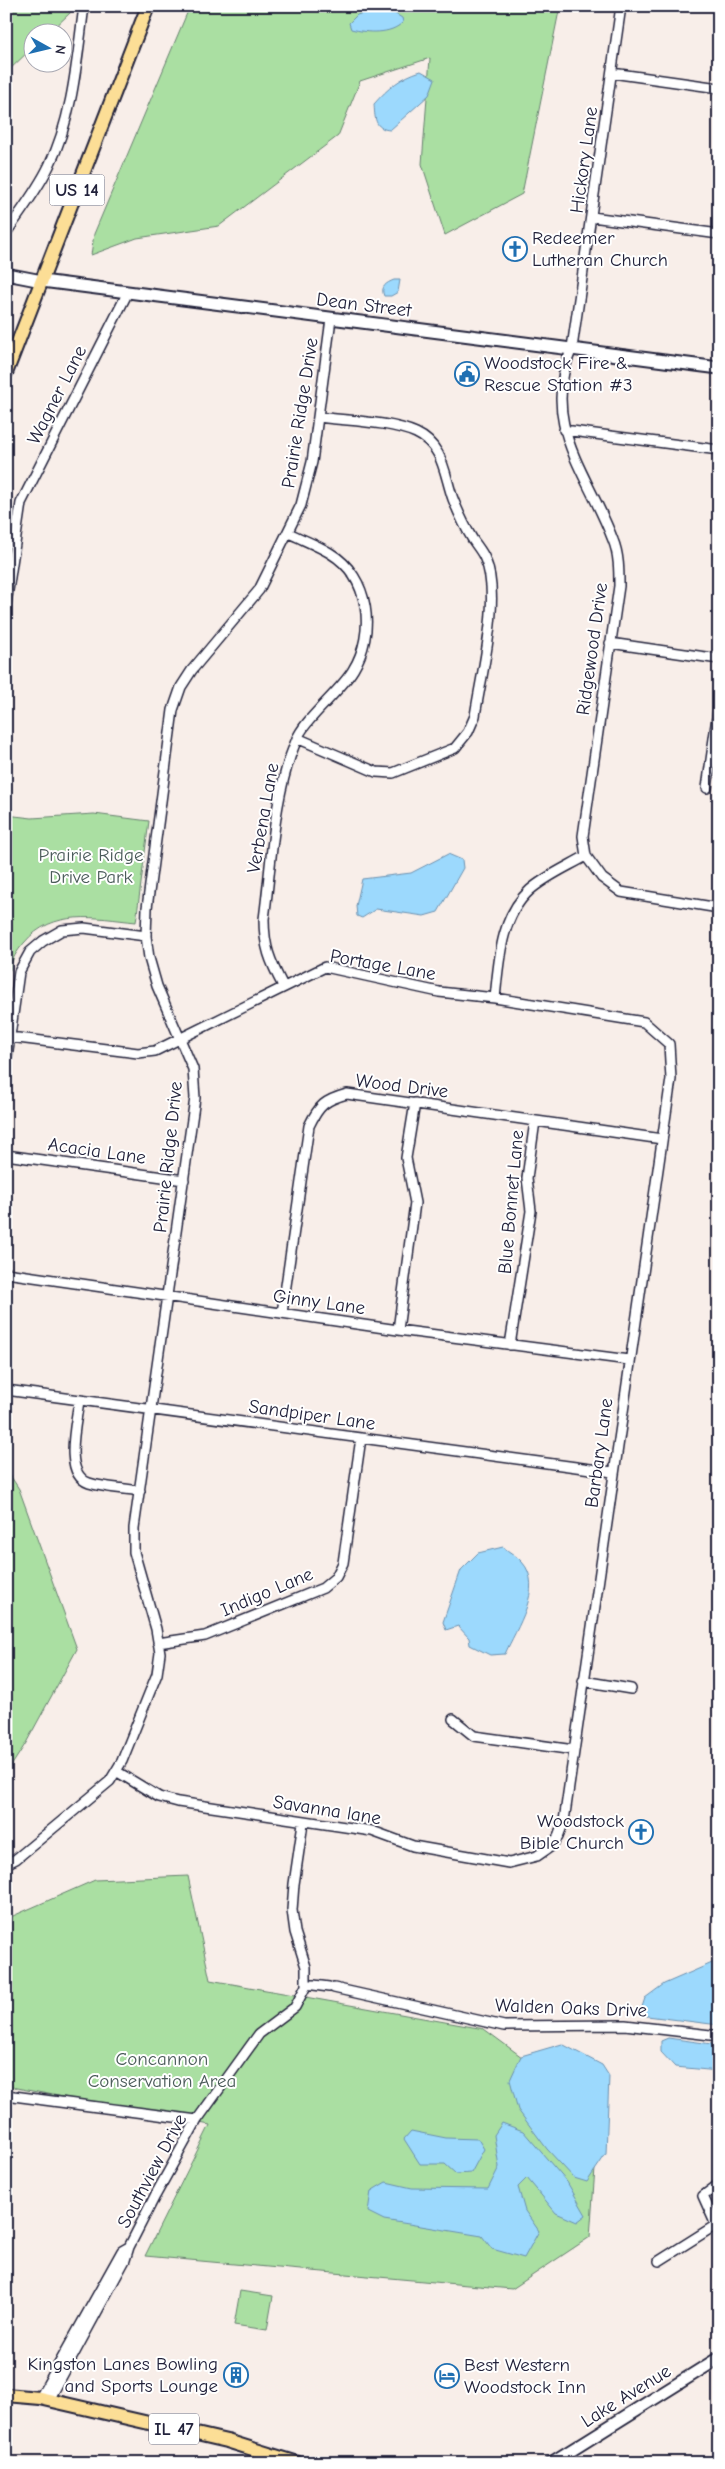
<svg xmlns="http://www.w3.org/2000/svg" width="725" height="2469" font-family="'Comic Neue',sans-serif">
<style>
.green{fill:#aadfa2;stroke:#66806e}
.water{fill:#9cd9fd;stroke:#6b90af}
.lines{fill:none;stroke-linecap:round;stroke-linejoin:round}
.street-casing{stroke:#22223b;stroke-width:12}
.secondary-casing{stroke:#22223b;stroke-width:15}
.primary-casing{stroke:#22223b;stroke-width:16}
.street{stroke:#fff;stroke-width:9}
.secondary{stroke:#fff;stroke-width:11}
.primary{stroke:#fcde96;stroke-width:12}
.labels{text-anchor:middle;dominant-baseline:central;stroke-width:4;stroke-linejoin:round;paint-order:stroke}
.shield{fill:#fff;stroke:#646476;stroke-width:1}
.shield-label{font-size:18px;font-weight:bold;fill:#22223b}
.street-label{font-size:19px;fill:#22223b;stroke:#fff}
.poi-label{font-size:19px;fill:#22223b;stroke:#fff;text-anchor:start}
.park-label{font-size:19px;fill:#4b5b5a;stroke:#fff}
</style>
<rect width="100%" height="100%" fill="#f8eee9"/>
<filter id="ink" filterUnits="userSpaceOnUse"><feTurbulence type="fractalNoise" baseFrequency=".02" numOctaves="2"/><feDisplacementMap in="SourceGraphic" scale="10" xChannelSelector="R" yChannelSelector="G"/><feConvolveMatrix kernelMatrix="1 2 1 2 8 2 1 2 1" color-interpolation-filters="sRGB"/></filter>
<g filter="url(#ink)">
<path class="green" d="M6,6H71L70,13L50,32H32V48L6,73Z
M190,6H560L522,194L445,235L422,164L430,58L360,81L338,136L219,226L137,238L91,255L94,234Z
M94,814L149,821L136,922C96,918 53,908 24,943C17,951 11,960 10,970H6V815L32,818Z
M6,1469L19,1489L77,1649L26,1743L6,1774Z
M188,1876L210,1980L484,2029L599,2114L590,2237L512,2289L145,2256L210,2125L6,2086V1919L95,1880Z
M240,2291L273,2296L267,2330L234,2325Z"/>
<path class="water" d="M369,11L394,13L402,18L403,22C391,35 367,33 351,29L349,23L357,15Z
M421,71L435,79L429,95L390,130C374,129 375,117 374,104C388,88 401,77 421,71Z
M394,280H400L398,292L391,296H384C380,287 386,283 394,280Z
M448,854L462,860L463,868L438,912L424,916L376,909L362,918L357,916L356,906L362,879L411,873Z
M503,1547C509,1552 517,1556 522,1562C545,1587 516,1629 505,1654L490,1655L470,1645L469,1638L458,1626L446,1630L443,1622L461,1570L478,1553Z
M719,1960V2025L647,2016L640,2013L645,1998L664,1984Z
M668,2038L719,2045V2071L675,2067L661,2052V2041Z
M562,2044L602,2065L609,2076L606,2154L587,2182L574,2178L547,2149L518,2110L510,2080L521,2056Z
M502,2123L523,2131L567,2182L586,2215L577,2222L556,2213L527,2178L518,2187L525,2211L539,2231L524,2258L492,2249L482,2236L384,2220L368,2212L371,2191L386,2182L412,2188L488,2189L499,2167L494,2135Z
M411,2131L446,2138L478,2139L484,2149L471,2173L456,2174L445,2164H420L404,2139Z"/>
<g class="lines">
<defs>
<path id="street" d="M621,6L572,348C539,424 588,473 613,540C619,554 619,571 619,586L583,836L586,856L602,878L621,892L719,908
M612,73L719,88
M592,217L719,234
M6,233C21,211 38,189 49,166C73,117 77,59 84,6
M564,430L719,450
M6,604L21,503L128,292
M610,643L719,659
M297,738L376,772L393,773L455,748L468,732L475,716C481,675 502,597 485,559C483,553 477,546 473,540C465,527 459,514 453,499C444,474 444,446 416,433C389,421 347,421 318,417
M707,788L719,703
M283,986C270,961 264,947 264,919C272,860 273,796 296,741C304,719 340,692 353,670C376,633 370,577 330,553C317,545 303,540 289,533
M495,998C499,962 500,917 530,890C546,876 567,867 586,856
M10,1037L138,1053L155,1051L325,967L439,992L495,998L644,1022L669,1044L671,1079L564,1821L558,1837L550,1847L537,1856L509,1863L413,1846L372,1831L178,1802L159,1797L116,1771
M6,1064L19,972L30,952L43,941L62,930L84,928L146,936
M6,1155L184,1180
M6,1273L398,1330L629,1360
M282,1313L309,1126C319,1105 325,1100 347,1094L662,1139
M398,1330L415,1203L406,1158L415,1103
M510,1345L531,1211L527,1178L535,1121
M6,1390L613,1472
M79,1400C77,1421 62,1474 89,1483C105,1488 124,1488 140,1491
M158,1643L205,1636L323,1588L336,1577L343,1563L361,1438
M583,1681L631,1689
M453,1719L474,1736L574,1750
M6,1864L16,1859L110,1781L122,1761L157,1674L160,1653L156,1629L134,1552V1528L195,1098L193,1069L157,986L149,958L146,936L147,908L173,710L181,687L192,670L259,590L301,505L312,462L331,319
M306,1984L329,1987
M334,1988L504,2026L625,2025L719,2036
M6,2095L197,2120
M659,2261L716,2225L703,2196L719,2184
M40,2398L122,2251L129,2247
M49,2400L125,2260L129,2247L155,2196L197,2120L259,2034L295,2007L306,1986V1967L295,1932L292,1910L294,1884L303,1823"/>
<path id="secondary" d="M6,274L42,281L719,368
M551,2463L719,2358"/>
<path id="primary" d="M6,373L148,6
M6,2395L40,2398L227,2441L298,2463"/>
</defs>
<use href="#street" class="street-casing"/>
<use href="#secondary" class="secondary-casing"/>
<use href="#primary" class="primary-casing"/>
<use href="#street" class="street"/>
<use href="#secondary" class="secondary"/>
<use href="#primary" class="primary"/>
</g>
</g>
<defs>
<symbol id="church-ring" viewBox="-11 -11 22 22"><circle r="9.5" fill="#fff" stroke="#1f6fb2" stroke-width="1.5"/><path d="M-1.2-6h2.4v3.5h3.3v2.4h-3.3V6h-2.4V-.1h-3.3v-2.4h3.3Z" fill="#1f6fb2"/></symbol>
<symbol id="civic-ring" viewBox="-11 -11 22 22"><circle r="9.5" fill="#fff" stroke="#1f6fb2" stroke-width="1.5"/><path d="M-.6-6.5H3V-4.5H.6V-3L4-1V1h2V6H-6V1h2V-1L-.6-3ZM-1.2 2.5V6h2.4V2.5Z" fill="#1f6fb2"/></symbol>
<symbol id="building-ring" viewBox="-11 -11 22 22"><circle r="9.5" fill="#fff" stroke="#1f6fb2" stroke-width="1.5"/><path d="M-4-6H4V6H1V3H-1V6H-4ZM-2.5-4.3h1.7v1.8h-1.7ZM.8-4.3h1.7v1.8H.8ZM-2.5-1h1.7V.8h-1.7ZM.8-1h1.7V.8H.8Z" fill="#1f6fb2"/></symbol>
<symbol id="hotel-ring" viewBox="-11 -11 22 22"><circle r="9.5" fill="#fff" stroke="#1f6fb2" stroke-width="1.5"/><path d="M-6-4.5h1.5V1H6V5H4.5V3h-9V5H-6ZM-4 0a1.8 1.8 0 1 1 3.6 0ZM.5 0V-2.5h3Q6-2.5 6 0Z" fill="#1f6fb2"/></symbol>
</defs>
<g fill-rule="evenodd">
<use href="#church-ring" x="501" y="235" width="28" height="28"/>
<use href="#civic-ring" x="453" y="360" width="28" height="28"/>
<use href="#church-ring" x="627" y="1818" width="28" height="28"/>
<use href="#building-ring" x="222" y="2361" width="28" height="28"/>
<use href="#hotel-ring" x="433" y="2362" width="28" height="28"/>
</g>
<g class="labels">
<g class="shield">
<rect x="49.5" y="174.5" width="55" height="31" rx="4"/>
<rect x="149" y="2413.5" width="50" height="31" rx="4"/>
</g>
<g class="shield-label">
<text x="77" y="190">US 14</text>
<text x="174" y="2429">IL 47</text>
</g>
<g class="street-label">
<text transform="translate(584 160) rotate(-82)">Hickory Lane</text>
<text transform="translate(364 305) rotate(7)">Dean Street</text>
<text transform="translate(57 395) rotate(-63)">Wagner Lane</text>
<text transform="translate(300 413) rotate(-81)">Prairie Ridge Drive</text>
<text transform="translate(592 649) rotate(-82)">Ridgewood Drive</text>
<text transform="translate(263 818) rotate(-80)">Verbena Lane</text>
<text transform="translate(383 965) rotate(10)">Portage Lane</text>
<text transform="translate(402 1086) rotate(7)">Wood Drive</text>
<text transform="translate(97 1151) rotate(8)">Acacia Lane</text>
<text transform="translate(168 1157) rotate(-84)">Prairie Ridge Drive</text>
<text transform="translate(511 1202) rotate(-85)">Blue Bonnet Lane</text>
<text transform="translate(319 1302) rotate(8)">Ginny Lane</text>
<text transform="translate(312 1415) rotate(8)">Sandpiper Lane</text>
<text transform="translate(599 1453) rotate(-82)">Barbary Lane</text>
<text transform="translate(267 1592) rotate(-23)">Indigo Lane</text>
<text transform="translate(327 1810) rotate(9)">Savanna lane</text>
<text transform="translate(571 2008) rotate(2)">Walden Oaks Drive</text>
<text transform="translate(152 2171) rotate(-62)">Southview Drive</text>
<text transform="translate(626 2396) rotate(-32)">Lake Avenue</text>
</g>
<g class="poi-label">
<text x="532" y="238">Redeemer<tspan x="532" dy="22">Lutheran Church</tspan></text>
<text x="484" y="363">Woodstock Fire &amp;<tspan x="484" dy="22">Rescue Station #3</tspan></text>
<text x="624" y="1821" text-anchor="end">Woodstock<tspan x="624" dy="22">Bible Church</tspan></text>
<text x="218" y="2364" text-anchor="end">Kingston Lanes Bowling<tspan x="218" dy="22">and Sports Lounge</tspan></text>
<text x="464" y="2365">Best Western<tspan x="464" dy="22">Woodstock Inn</tspan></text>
</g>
<g class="park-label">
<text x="91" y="855">Prairie Ridge<tspan x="91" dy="22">Drive Park</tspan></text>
<text x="162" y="2059">Concannon<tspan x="162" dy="22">Conservation Area</tspan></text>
</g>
</g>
<rect width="725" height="2469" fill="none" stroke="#fff" stroke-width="25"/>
<rect x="12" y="12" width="700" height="2444" fill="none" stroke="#22223b" stroke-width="2" filter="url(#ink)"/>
<g transform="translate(48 48) rotate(98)"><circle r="24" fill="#ffffff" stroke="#a7a7b1"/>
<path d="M0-4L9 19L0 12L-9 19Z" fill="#1f6fb2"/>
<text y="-8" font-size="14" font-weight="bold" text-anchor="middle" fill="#22223b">N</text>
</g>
</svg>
